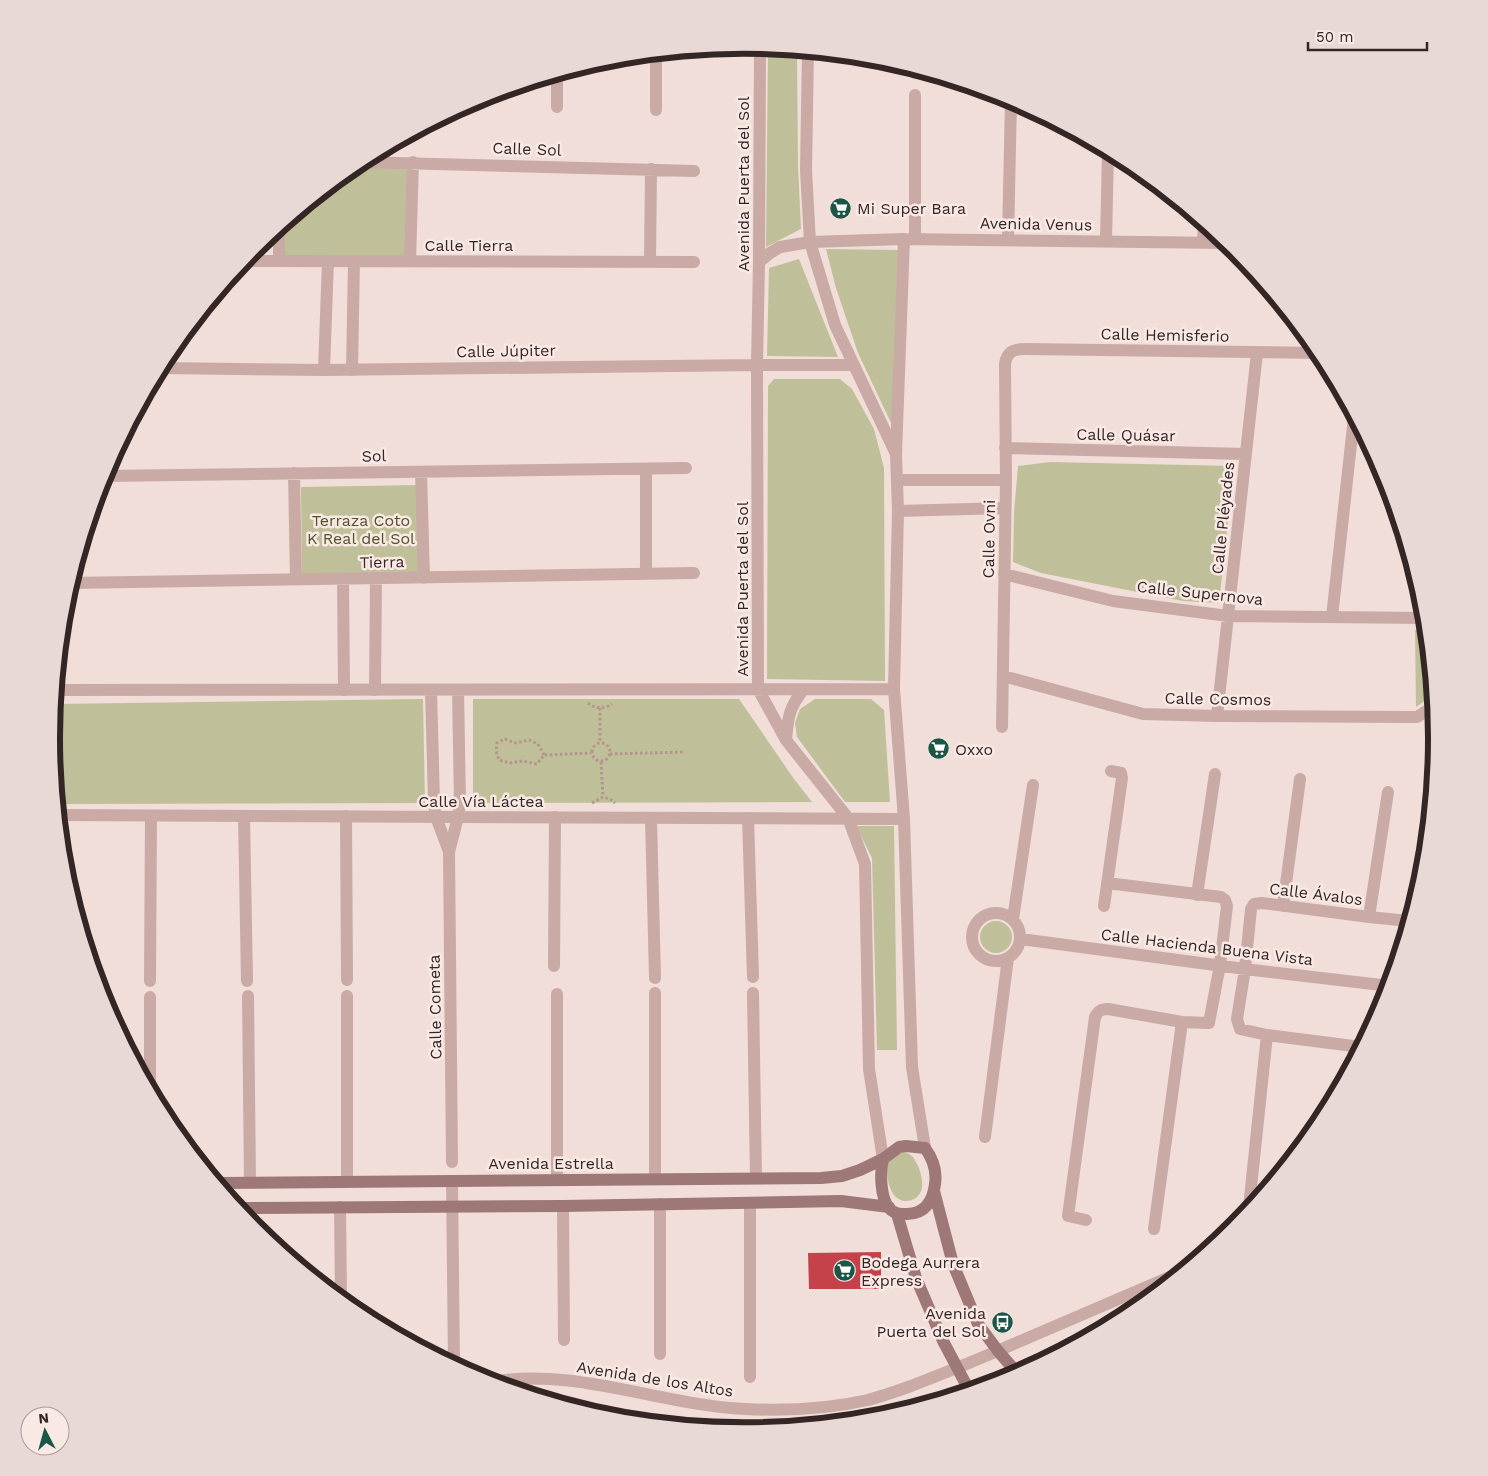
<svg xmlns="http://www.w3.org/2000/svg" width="1488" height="1476" font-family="'Work Sans',sans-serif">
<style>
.green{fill:#bfc099}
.building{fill:#c6424b}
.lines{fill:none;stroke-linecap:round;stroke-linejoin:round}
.path{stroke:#b5938f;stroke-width:3;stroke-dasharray:2.5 2.5;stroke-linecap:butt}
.minor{stroke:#c9aaa5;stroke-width:12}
.tertiary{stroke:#c9aaa5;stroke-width:12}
.secondary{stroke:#9d7876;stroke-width:12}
.labels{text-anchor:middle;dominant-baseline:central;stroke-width:5;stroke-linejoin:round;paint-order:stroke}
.street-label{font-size:16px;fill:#352626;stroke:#f9e9e5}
.poi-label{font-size:16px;fill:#352626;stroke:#f9e9e5;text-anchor:start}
.park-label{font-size:16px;fill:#51532a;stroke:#f9e9e5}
.rim{fill:none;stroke:#352626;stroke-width:6}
</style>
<rect width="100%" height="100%" fill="#f1ded9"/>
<path class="green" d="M768,47L797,50L798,166L801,229L766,247Z
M359,162H413L410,261H279V228Z
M826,249L898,250L892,425L858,353L836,288Z
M799,259L838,357L767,356L769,268Z
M774,379H840L852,389L874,429L884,468L885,681L767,679L768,386Z
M1050,462L1234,466L1219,603L1183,601L1041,573L1013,562L1014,513L1018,466Z
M419,485L420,572L302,574L301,487Z
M1415,630H1426L1433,695L1416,707Z
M423,699L425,803L58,804L51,738L54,704Z
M473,699H739L794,779L812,802L473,803Z
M815,699H871L884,710L890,802H845L797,737L795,723L800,709Z
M856,826H894L897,1050H877L872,858Z
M980 937a16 16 0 1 1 32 0a16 16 0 1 1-32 0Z
M904,1152C913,1154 915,1160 919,1168C921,1174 923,1182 922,1188C919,1203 899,1206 892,1192C887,1183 887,1172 887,1161L891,1156Z"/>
<path class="building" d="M881,1252V1289H809L808,1253Z"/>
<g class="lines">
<path class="path" d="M588,703C594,709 605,709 612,704
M600,708V743
M592 752a9 9 0 1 1 18 0a9 9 0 1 1-18 0Z
M610,754L684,752
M544,755L538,744L529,740L516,743L505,739L497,743L496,751L499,760L510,763L522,761L537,764L544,755L591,753
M601,762L603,797
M592,803L603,797L610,799L615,803"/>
<path class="minor" d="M656,54V110
M915,73V69
M557,74V107
M915,95V239
M359,162L694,171
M279,228V261
M1008,240L1011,99
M1106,241L1108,150
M1203,242L1204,223
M244,261L694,262
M410,261L413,162
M650,261L651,169
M759,262L770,253L780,247L810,242L904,239L1227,243
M324,370L328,261
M352,370L354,261
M1005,448L1246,454
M896,454L904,239
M646,469V574
M421,472L424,578
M294,473L296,579
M103,476L686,468
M897,480H1006
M898,511L1005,508
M1004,574L1113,601L1228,616L1425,618
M343,579L344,690
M70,583L694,573
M1332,617L1354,417
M1003,676L1143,714L1217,716L1409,717H1417L1434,706
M375,690L376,578
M1217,716L1257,353
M1002,727L1006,480L1005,364C1007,351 1014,349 1025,349L1320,353
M244,816L247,981
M346,816L347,980
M436,817L449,852
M651,818L655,978
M748,818L753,977
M1197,895L1215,774
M1104,906L1122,778L1121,773L1111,771
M1283,906L1300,779
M972 937a24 24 0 1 1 48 0a24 24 0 1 1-48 0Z
M1369,917L1388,792
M1013,919L1033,785
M1021,939L1245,969L1390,986
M554,966L555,817
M150,981L151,816
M655,993V1179
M753,993L756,1178
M557,994V1180
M248,996L250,1182
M347,996V1182
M150,997V1091
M1361,1047L1267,1035L1240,1029L1237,1019L1245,969L1251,909L1254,904L1262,903L1369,917L1409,921
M985,1137L1008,958
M452,1162L449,852L458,817
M452,1181L454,1365
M563,1206L564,1340
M340,1207L341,1300
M1249,1207L1267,1035
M1086,1220L1068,1216L1095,1017C1098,1011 1101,1009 1108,1009L1182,1022L1209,1023L1220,965L1227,906L1225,900L1221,897L1107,883
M1154,1229L1182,1022
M660,1354V1204
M750,1377V1203"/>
<path class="tertiary" d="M760,47L759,262L757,365L758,689L786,740L848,818L865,864L869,1069L883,1159
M808,51L806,170L810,242L835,325L896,454L898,511L894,689L904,819L912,1067L925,1148
M160,368L324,370L757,365H853
M56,690L894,689
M431,690L434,802L436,817
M786,740C788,717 789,708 803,690
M59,815L904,819
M458,817L460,802L458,690
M491,1382C575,1367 660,1405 745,1409C786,1411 828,1409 868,1400C883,1396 897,1391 911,1386C942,1374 972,1362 1002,1349C1061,1324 1120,1298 1179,1273"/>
<path class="secondary" d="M906,1146L925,1148C933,1159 937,1171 935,1184C933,1201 925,1214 907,1214C900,1214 894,1214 889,1208C880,1197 880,1172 883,1159L899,1147Z
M217,1183L821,1178L842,1176L860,1170L883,1159
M934,1191L953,1264L978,1324L998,1351L1018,1374
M238,1208L563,1206L841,1201L889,1207
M897,1214L916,1278L943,1341L969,1390"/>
</g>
<defs>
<symbol id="supermarket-disc" viewBox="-11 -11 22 22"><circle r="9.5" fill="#1c5647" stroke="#f9e9e5"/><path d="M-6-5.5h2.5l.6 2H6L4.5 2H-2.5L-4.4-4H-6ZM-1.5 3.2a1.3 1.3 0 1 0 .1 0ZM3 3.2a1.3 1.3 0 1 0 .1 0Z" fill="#fff"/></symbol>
<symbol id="bus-disc" viewBox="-11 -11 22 22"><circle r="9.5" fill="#1c5647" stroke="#f9e9e5"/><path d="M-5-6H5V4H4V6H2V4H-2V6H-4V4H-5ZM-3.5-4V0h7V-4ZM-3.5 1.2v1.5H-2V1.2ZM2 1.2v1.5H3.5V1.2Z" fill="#fff"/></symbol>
</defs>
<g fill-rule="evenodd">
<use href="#supermarket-disc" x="828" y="196" width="25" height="25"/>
<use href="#supermarket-disc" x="926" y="736" width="25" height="25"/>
<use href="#supermarket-disc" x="832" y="1258" width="25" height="25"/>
<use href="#bus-disc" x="990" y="1310" width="25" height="25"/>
</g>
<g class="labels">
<g class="street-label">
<text transform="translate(527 149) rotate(2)">Calle Sol</text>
<text transform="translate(743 184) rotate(-90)">Avenida Puerta del Sol</text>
<text transform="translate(1036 224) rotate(1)">Avenida Venus</text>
<text x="469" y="245">Calle Tierra</text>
<text transform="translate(1165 335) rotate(1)">Calle Hemisferio</text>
<text transform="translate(506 351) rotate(-1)">Calle Júpiter</text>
<text transform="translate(1126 435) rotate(1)">Calle Quásar</text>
<text transform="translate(374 456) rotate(-1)">Sol</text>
<text transform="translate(1223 518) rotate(-84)">Calle Pléyades</text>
<text transform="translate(989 539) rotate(-89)">Calle Ovni</text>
<text transform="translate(382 562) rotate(-1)">Tierra</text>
<text transform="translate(742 589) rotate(-90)">Avenida Puerta del Sol</text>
<text transform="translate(1200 593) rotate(6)">Calle Supernova</text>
<text transform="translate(1218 699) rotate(1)">Calle Cosmos</text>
<text x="481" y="801">Calle Vía Láctea</text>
<text transform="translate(1316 894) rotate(7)">Calle Ávalos</text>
<text transform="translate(1207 947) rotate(7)">Calle Hacienda Buena Vista</text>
<text transform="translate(435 1007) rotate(-91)">Calle Cometa</text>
<text x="551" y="1163">Avenida Estrella</text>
<text transform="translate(655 1379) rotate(9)">Avenida de los Altos</text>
</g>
<g class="poi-label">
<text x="857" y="208">Mi Super Bara</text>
<text x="955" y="749">Oxxo</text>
<text x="861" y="1262">Bodega Aurrera<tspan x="861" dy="18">Express</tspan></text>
<text x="986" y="1313" text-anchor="end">Avenida<tspan x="986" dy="18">Puerta del Sol</tspan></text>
</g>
<g class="park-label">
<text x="361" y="520">Terraza Coto<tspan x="361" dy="18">K Real del Sol</tspan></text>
</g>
</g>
<path d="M0 0H1488V1476H0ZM60 738a684 684 0 1 1 1368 0a684 684 0 1 1-1368 0Z" fill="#e9d9d6" fill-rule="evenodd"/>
<path class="rim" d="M60 738a684 684 0 1 1 1368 0a684 684 0 1 1-1368 0Z"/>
<g transform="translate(45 1431) rotate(354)"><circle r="24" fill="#f9e9e5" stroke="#ab9b99"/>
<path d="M0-4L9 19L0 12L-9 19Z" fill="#1c5647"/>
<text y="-8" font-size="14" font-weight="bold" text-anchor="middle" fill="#352626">N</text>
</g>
<path d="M1308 42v8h119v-8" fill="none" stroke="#352626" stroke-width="2.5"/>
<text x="1316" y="42" font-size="15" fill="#352626" stroke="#f9e9e5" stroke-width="4" paint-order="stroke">50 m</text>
</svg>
